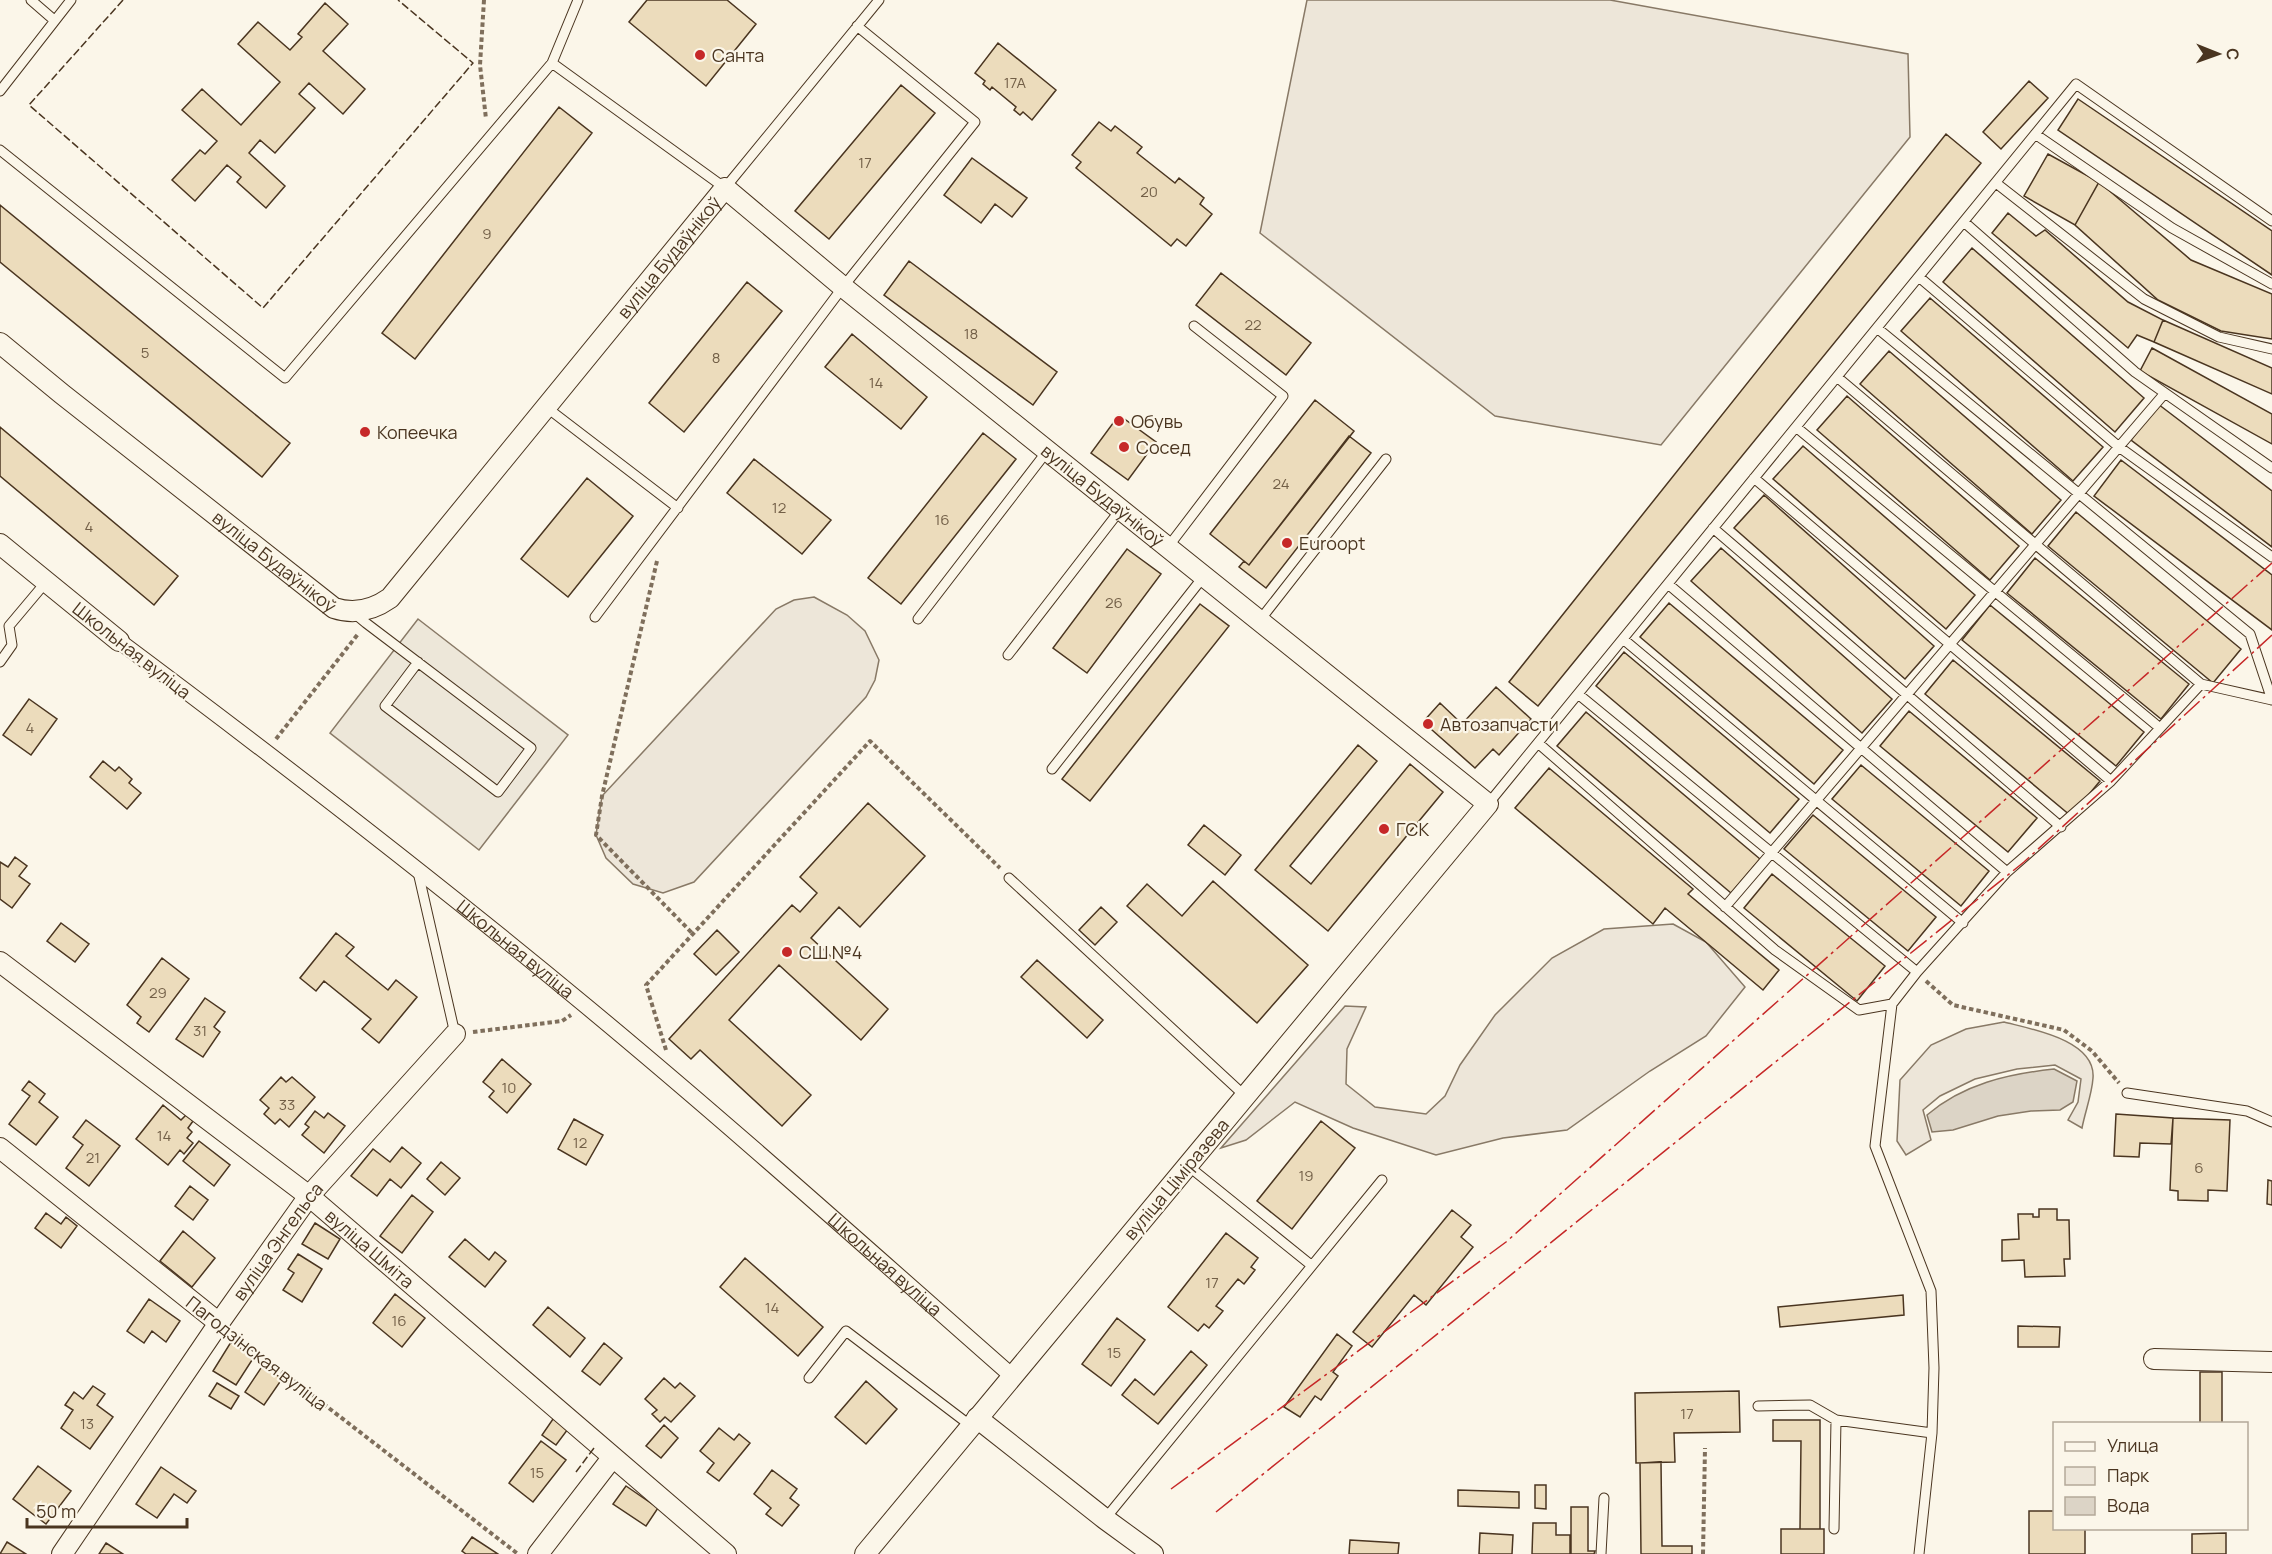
<svg xmlns="http://www.w3.org/2000/svg" width="2272" height="1554" font-family="Manrope,sans-serif">
<style>
.green{fill:#ede6d9;stroke:#887966;stroke-width:1.5}
.parking{fill:#ede7d9;stroke:#887966;stroke-width:1.5}
.water{fill:#dcd4c6;stroke:#887966;stroke-width:1.5}
.building{fill:#ecdcbc;stroke:#4a3520;stroke-width:1.5}
.lines{fill:none;stroke-linecap:round;stroke-linejoin:round}
.service-casing{stroke:#4a3520;stroke-width:11}
.pedestrian-casing{stroke:#4a3520;stroke-width:17}
.minor-casing{stroke:#4a3520;stroke-width:22}
.path{stroke:#7f6f5c;stroke-width:4;stroke-dasharray:4.5 3;stroke-linecap:butt}
.service{stroke:#fbf6e9;stroke-width:9}
.pedestrian{stroke:#fbf6e9;stroke-width:15}
.minor{stroke:#fbf6e9;stroke-width:20}
.fence{stroke:#4a3520;stroke-width:1.5;stroke-dasharray:8 3;stroke-linecap:butt}
.power{stroke:#c62828;stroke-width:1.5;stroke-dasharray:21 4.5 3 4.5;stroke-linecap:butt}
.poi-dot{fill:#c62828;stroke:#fbf6e9;stroke-width:2}
.labels{text-anchor:middle;dominant-baseline:central;stroke-width:4.5;stroke-linejoin:round;paint-order:stroke}
.number-label{font-size:15px;fill:#725f47}
.poi-label{font-size:18px;fill:#4a3520;stroke:#fbf6e9;text-anchor:start}
.street-label{font-size:18px;fill:#4a3520;stroke:#fbf6e9}
</style>
<rect width="100%" height="100%" fill="#fbf6e9"/>
<path class="green" d="M1307,0H1610L1908,54L1910,137L1661,445L1495,416L1260,233Z
M814,597L847,615L865,631L879,660L875,680L866,697L694,882L663,893L633,884L606,858L596,835L602,796L776,609L794,600Z
M1673,924L1706,942L1745,987L1706,1036L1650,1071L1567,1130L1503,1138L1436,1155L1353,1128L1295,1102L1246,1140L1221,1148L1345,1006L1366,1007L1347,1049L1346,1084L1375,1107L1426,1114L1445,1096L1460,1065L1495,1015L1552,958L1604,929Z
M2004,1022C2031,1029 2096,1040 2093,1078C2092,1094 2085,1112 2082,1128L2068,1120L2078,1102L2081,1079L2055,1065L2017,1069L1975,1079L1940,1096L1923,1110L1931,1140L1906,1155L1897,1141L1900,1080L1931,1045L1966,1029Z"/>
<path class="parking" d="M418,619L568,735L479,850L330,733Z"/>
<path class="water" d="M2054,1069L2077,1081L2073,1102L2060,1110L2031,1111L1998,1116L1953,1130L1932,1132L1927,1115C1963,1084 2008,1074 2054,1069Z"/>
<path class="building" d="M647,0H727L756,24L706,86L629,22Z
M325,3L348,24L323,51L365,89L343,114L309,83L299,94L315,108L275,153L260,140L249,153L285,186L266,208L237,182L241,177L227,165L195,201L172,180L200,150L205,154L217,141L182,110L202,89L241,125L280,82L238,44L258,22L290,50L302,37L298,34Z
M998,43L1056,90L1032,120L1023,112L1020,115L1014,110L1016,107L992,87L990,90L983,84L985,81L975,73Z
M2029,81L2048,98L2001,149L1983,132Z
M901,85L935,113L829,239L795,211Z
M2078,99L2272,231V275L2058,130Z
M559,107L592,133L415,359L382,333Z
M1099,122L1111,131L1115,126L1142,147L1137,153L1175,183L1179,178L1204,198L1200,204L1212,214L1186,246L1177,239L1171,246L1076,168L1081,162L1072,155Z
M1946,134L1981,163L1538,706L1509,682Z
M2048,154L2099,182L2075,225L2024,196Z
M972,158L1027,198L1012,217L995,204L981,223L944,195Z
M2099,182L2191,260L2272,294V339L2221,331L2158,300L2075,225Z
M0,205L290,443L262,477L0,262Z
M2008,213L2036,236L2045,230L2128,302L2163,320L2154,342L2137,335L2128,348L1992,233Z
M1972,248L2144,398L2115,432L1943,282Z
M909,261L1057,372L1033,405L884,295Z
M1221,273L1311,343L1286,375L1196,305Z
M747,282L782,311L684,432L649,403Z
M1930,298L2103,447L2073,481L1901,331Z
M2163,320L2272,368V394L2154,342Z
M852,334L927,397L901,429L825,367Z
M2152,348L2272,414V444L2140,371Z
M1889,351L2061,500L2032,534L1860,384Z
M1847,396L2019,546L1990,580L1817,430Z
M1315,400L1354,431L1249,565L1210,534Z
M2158,404L2272,491V547L2131,440Z
M1119,415L1156,442L1128,480L1091,453Z
M0,427L178,576L154,605L0,476Z
M983,433L1016,459L901,604L868,578Z
M1349,436L1371,453L1266,588L1239,567L1244,561L1249,565Z
M1803,446L1975,595L1946,629L1773,479Z
M754,459L831,520L802,554L727,493Z
M2121,460L2272,575V630L2094,496Z
M587,478L633,516L568,597L521,559Z
M1764,495L1934,646L1905,679L1734,528Z
M2076,512L2241,649L2213,683L2048,546Z
M1721,548L1892,699L1862,733L1691,581Z
M1127,549L1161,574L1087,673L1053,648Z
M2035,558L2189,684L2161,719L2007,593Z
M1669,603L1843,750L1814,784L1640,637Z
M1200,604L1229,626L1090,801L1062,779Z
M1990,605L2144,732L2116,766L1962,640Z
M1624,652L1799,799L1770,833L1596,686Z
M1953,660L2100,781L2071,816L1925,694Z
M1496,687L1531,719L1499,755L1493,749L1475,768L1423,722L1440,703L1462,724Z
M29,699L57,719L31,755L3,735Z
M1909,711L2037,818L2008,852L1880,746Z
M1586,712L1760,859L1731,893L1557,746Z
M1358,745L1377,761L1290,866L1311,884L1410,764L1443,792L1328,931L1255,870Z
M103,761L115,771L119,767L132,779L129,783L141,793L127,809L90,777Z
M1861,765L1989,871L1961,906L1832,799Z
M1549,768L1693,889L1688,894L1779,970L1763,990L1665,908L1653,924L1515,808Z
M868,803L925,856L860,927L839,907L811,938L888,1009L861,1040L779,965L729,1020L811,1095L782,1126L700,1050L691,1059L669,1039L792,905L800,912L817,893L800,877Z
M1813,815L1936,917L1908,951L1784,849Z
M1204,825L1241,855L1225,875L1188,845Z
M15,857L27,866L19,876L30,884L12,908L0,899V862L8,867Z
M1772,874L1885,966L1857,1001L1744,908Z
M1213,881L1308,965L1257,1023L1127,906L1147,884L1182,916Z
M1101,907L1117,922L1095,945L1079,930Z
M61,923L89,944L75,962L47,941Z
M717,930L739,952L716,975L694,954Z
M336,933L354,947L346,956L388,990L396,980L417,997L379,1043L362,1029L371,1019L324,981L316,991L300,978Z
M162,958L189,979L149,1032L137,1023L141,1017L127,1005Z
M1037,960L1103,1020L1087,1038L1021,977Z
M205,998L225,1012L214,1027L220,1032L203,1057L176,1039Z
M502,1059L531,1084L507,1113L489,1097L494,1091L483,1082Z
M281,1077L286,1082L292,1077L315,1097L289,1127L280,1119L275,1124L264,1114L269,1108L260,1100Z
M29,1081L45,1094L39,1102L58,1117L36,1145L9,1124L30,1096L22,1090Z
M163,1105L181,1120L186,1115L193,1121L188,1128L192,1132L187,1138L193,1143L184,1154L180,1150L168,1165L136,1139Z
M315,1111L324,1118L328,1113L345,1126L324,1153L302,1135L309,1127L305,1124Z
M2116,1114L2173,1118L2171,1144L2140,1143L2139,1157L2114,1156Z
M2173,1118L2230,1120L2227,1191L2208,1190V1201L2178,1200V1191L2170,1190Z
M574,1119L603,1135L586,1165L558,1149Z
M86,1120L120,1146L89,1186L66,1168L83,1145L73,1137Z
M1321,1121L1355,1148L1292,1229L1257,1201Z
M199,1141L230,1165L214,1186L183,1161Z
M402,1147L421,1163L401,1188L390,1179L377,1196L351,1176L373,1149L390,1162Z
M441,1162L460,1178L445,1195L427,1179Z
M2268,1180L2272,1181V1205L2267,1204Z
M190,1186L208,1200L193,1220L175,1206Z
M412,1195L433,1212L402,1253L380,1236Z
M2039,1209H2057V1220H2069L2070,1259H2064L2065,1276L2025,1277L2024,1260L2002,1261V1240L2019,1239L2018,1214H2033V1217H2039Z
M1452,1210L1471,1225L1461,1237L1473,1247L1426,1305L1414,1295L1372,1347L1353,1332Z
M46,1213L61,1224L66,1217L77,1226L61,1248L35,1228Z
M315,1223L340,1239L328,1259L302,1244Z
M183,1231L215,1258L192,1287L160,1261Z
M1226,1233L1258,1258L1251,1267L1255,1270L1244,1284L1238,1279L1216,1306L1223,1311L1209,1328L1204,1324L1198,1331L1168,1307Z
M465,1239L489,1260L495,1252L506,1261L485,1287L449,1257Z
M298,1254L322,1269L302,1302L283,1290L294,1273L288,1269Z
M745,1258L823,1327L798,1356L720,1287Z
M395,1294L425,1318L402,1347L373,1323Z
M1903,1295L1904,1315L1780,1327L1778,1307Z
M149,1299L180,1321L166,1342L152,1331L144,1343L127,1331Z
M548,1307L585,1338L570,1357L533,1325Z
M1117,1318L1145,1340L1111,1386L1082,1364Z
M2018,1326L2060,1327L2059,1347H2018Z
M1337,1334L1352,1346L1333,1372L1338,1376L1321,1400L1315,1396L1300,1417L1284,1407Z
M231,1342L254,1357L236,1385L213,1371Z
M604,1343L622,1358L600,1385L582,1371Z
M1191,1351L1207,1365L1158,1424L1122,1395L1135,1379L1154,1395Z
M263,1365L282,1379L264,1405L245,1392Z
M2200,1372H2222V1424H2200Z
M664,1378L675,1388L680,1383L695,1396L671,1422L665,1417L660,1422L652,1414L657,1410L645,1399Z
M866,1381L897,1409L866,1444L835,1417Z
M217,1383L239,1396L231,1409L209,1396Z
M93,1386L105,1394L97,1405L113,1417L90,1449L61,1428L73,1410L65,1405L74,1392L83,1399Z
M1739,1391L1740,1432L1674,1433L1675,1462L1636,1463L1635,1393Z
M553,1419L568,1429L556,1445L542,1435Z
M1773,1420H1820V1529H1800L1801,1441H1773Z
M664,1425L678,1438L661,1458L646,1446Z
M719,1428L734,1440L739,1434L750,1443L719,1481L707,1472L714,1463L700,1451Z
M541,1441L566,1460L533,1502L509,1483Z
M1661,1462L1662,1546H1692V1554H1641L1640,1463Z
M38,1466L71,1491L46,1524L13,1499Z
M161,1467L196,1491L187,1503L174,1494L157,1518L136,1504Z
M772,1470L797,1489L790,1498L799,1505L782,1526L766,1514L771,1508L754,1494Z
M1535,1485H1546V1509L1535,1508Z
M626,1486L658,1508L646,1526L613,1504Z
M1458,1490L1519,1492V1508L1458,1506Z
M1571,1507H1588V1551H1595L1594,1554H1571Z
M2029,1511H2054V1528H2085V1554H2029Z
M1533,1523H1556V1535H1570V1554H1532Z
M1781,1529H1824V1554H1781Z
M1480,1533L1513,1535L1512,1554H1479Z
M2226,1533V1554H2192V1534Z
M472,1537L498,1554H466L462,1551Z
M1350,1540L1399,1543L1398,1554H1349Z
M7,1542L26,1554H0Z
M106,1543L123,1554H99Z"/>
<g class="lines">
<defs>
<path id="service" d="M31,0L54,20
M552,63L725,188L879,0
M0,91L71,0
M2035,134L2172,228L2272,284
M0,150L285,378L552,63L578,0
M1996,183L2144,299L2219,337L2272,349
M1964,222L2135,372L2272,468
M1919,277L2119,447L2272,557
M1877,328L2250,634L2272,700
M1837,377L2201,684L2272,700
M546,407L678,508
M1796,427L2160,728
M1754,478L2111,781
M1713,528L2061,827
M1168,547L1283,396L1194,326
M1668,584L2007,872
M354,613L366,623L531,748L498,792L385,706L418,662
M595,617L843,287L975,122L857,26
M918,619L1048,450
M1260,620L1386,459
M1623,639L1963,923
M1008,655L1121,509
M0,662L12,645L9,626L46,582
M1578,694L1917,972
M1538,743L1775,950L1859,1010L1892,1004L1917,972L2007,872L2111,781L2201,684
M1052,769L1204,576
M1488,804L2076,84L2272,221
M418,872L455,1034
M1009,878L1245,1096
M1725,907L2165,393
M1892,1004L1875,1146L1931,1291L1934,1368L1932,1433L1919,1554
M2127,1093L2247,1111L2272,1122
M1187,1165L1311,1265
M809,1378L846,1331L971,1426
M1758,1406L1810,1405L1836,1420L1932,1433
M1105,1519L1382,1180
M1834,1529L1836,1420
M1601,1554L1604,1498"/>
<g id="pedestrian">
<path id="s1" d="M119,641C277,759 434,880 586,1006C731,1126 871,1252 1012,1376"/>
</g>
<g id="minor">
<path id="s2" d="M0,343L62,394L334,608C355,615 373,610 390,598L725,188L843,287L1488,804L865,1554"/>
<path d="M0,544L119,641"/>
<path id="s3" d="M0,962L309,1196L726,1554"/>
<path d="M0,1148L219,1323"/>
<path d="M2154,1359L2272,1362"/>
<path d="M977,1418L1105,1519L1153,1554"/>
<path id="s4" d="M62,1554L219,1323L309,1196L455,1034"/>
<path d="M538,1554L612,1458"/>
</g>
</defs>
<use href="#service" class="service-casing"/>
<use href="#pedestrian" class="pedestrian-casing"/>
<use href="#minor" class="minor-casing"/>
<path class="path" d="M484,0L480,65L486,119
M657,561L602,796L596,835L693,934
M276,739L358,634
M1926,981L1953,1005L2064,1030L2092,1051L2119,1083
M473,1032L562,1021L571,1015
M666,1050L646,985L870,741L1000,868
M234,1335L518,1554
M1703,1554L1705,1448"/>
<use href="#service" class="service"/>
<use href="#pedestrian" class="pedestrian"/>
<use href="#minor" class="minor"/>
<path class="fence" d="M123,0L29,105L263,308L473,63L398,0
M576,1472L594,1448"/>
<path class="power" d="M1171,1489L1506,1242L2272,563
M1216,1512L2024,862L2272,635"/>
</g>
<g class="poi-dot">
<circle cx="700" cy="55" r="6"/>
<circle cx="1119" cy="421" r="6"/>
<circle cx="365" cy="432" r="6"/>
<circle cx="1124" cy="447" r="6"/>
<circle cx="1287" cy="543" r="6"/>
<circle cx="1428" cy="724" r="6"/>
<circle cx="1384" cy="829" r="6"/>
<circle cx="787" cy="952" r="6"/>
</g>
<g class="labels">
<g class="number-label">
<text x="1015" y="82">17А</text>
<text x="865" y="162">17</text>
<text x="1149" y="191">20</text>
<text x="487" y="233">9</text>
<text x="1253" y="324">22</text>
<text x="971" y="333">18</text>
<text x="145" y="352">5</text>
<text x="716" y="357">8</text>
<text x="876" y="382">14</text>
<text x="1281" y="483">24</text>
<text x="779" y="507">12</text>
<text x="942" y="519">16</text>
<text x="89" y="526">4</text>
<text x="1114" y="602">26</text>
<text x="30" y="727">4</text>
<text x="158" y="992">29</text>
<text x="200" y="1030">31</text>
<text x="509" y="1087">10</text>
<text x="287" y="1104">33</text>
<text x="164" y="1135">14</text>
<text x="580" y="1142">12</text>
<text x="93" y="1157">21</text>
<text x="2199" y="1167">6</text>
<text x="1306" y="1175">19</text>
<text x="1212" y="1282">17</text>
<text x="772" y="1307">14</text>
<text x="399" y="1320">16</text>
<text x="1114" y="1352">15</text>
<text x="1687" y="1413">17</text>
<text x="87" y="1423">13</text>
<text x="537" y="1472">15</text>
</g>
<g class="poi-label">
<text x="712" y="55">Санта</text>
<text x="1131" y="421">Обувь</text>
<text x="377" y="432">Копеечка</text>
<text x="1136" y="447">Сосед</text>
<text x="1299" y="543">Euroopt</text>
<text x="1440" y="724">Автозапчасти</text>
<text x="1396" y="829">ГСК</text>
<text x="799" y="952">СШ №4</text>
</g>
<g class="street-label">
<text stroke="none"><textPath href="#s2" startOffset="926">вуліца Будаўнікоў</textPath></text>
<text stroke="none"><textPath href="#s2" startOffset="1502">вуліца Будаўнікоў</textPath></text>
<text stroke="none"><textPath href="#s2" startOffset="351">вуліца Будаўнікоў</textPath></text>
<text transform="translate(132 650) rotate(38)">Школьная вуліца</text>
<text stroke="none"><textPath href="#s1" startOffset="502">Школьная вуліца</textPath></text>
<text transform="translate(1176 1179) rotate(-50)">вуліца Ціміразева</text>
<text stroke="none"><textPath href="#s4" startOffset="380">вуліца Энгельса</textPath></text>
<text stroke="none"><textPath href="#s3" startOffset="468">вуліца Шміта</textPath></text>
<text stroke="none"><textPath href="#s1" startOffset="988">Школьная вуліца</textPath></text>
<text transform="translate(257 1353) rotate(38)">Пагодзінская вуліца</text>
</g>
</g>
<rect x="2053" y="1422" width="195" height="108" fill="#fbf6e9" stroke="#b4a999" stroke-width="1.5"/>
<rect x="2065" y="1442" width="30" height="9" fill="#fbf6e9" stroke="#b4a999" stroke-width="1.5"/>
<text x="2107" y="1452" font-size="18" fill="#4a3520">Улица</text>
<rect x="2065" y="1467" width="30" height="18" fill="#ede6d9" stroke="#b4a999" stroke-width="1.5"/>
<text x="2107" y="1482" font-size="18" fill="#4a3520">Парк</text>
<rect x="2065" y="1497" width="30" height="18" fill="#dcd4c6" stroke="#b4a999" stroke-width="1.5"/>
<text x="2107" y="1512" font-size="18" fill="#4a3520">Вода</text>
<g transform="translate(2218 54) rotate(91)" stroke="#fbf6e9" stroke-width="4.5" paint-order="stroke">
<path d="M0-4.5L10 22L0 15L-10 22Z" fill="#4a3520"/>
<text y="-9" font-size="16" font-weight="bold" text-anchor="middle" fill="#4a3520">С</text>
</g>
<path d="M27 1518v9h160v-9" fill="none" stroke="#4a3520" stroke-width="3"/>
<text x="36" y="1518" font-size="18" fill="#4a3520" stroke="#fbf6e9" stroke-width="4.5" paint-order="stroke">50 m</text>
</svg>
